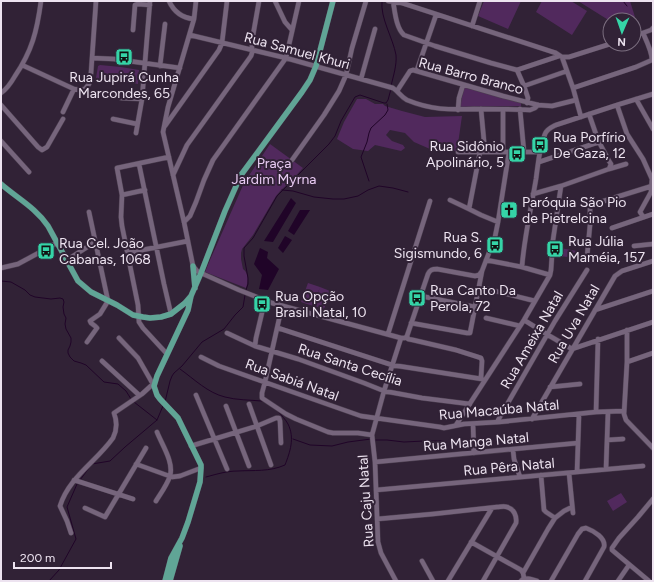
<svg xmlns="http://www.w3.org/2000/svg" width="654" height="582" font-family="Figtree,sans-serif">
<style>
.green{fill:#51295d}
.water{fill:#200428}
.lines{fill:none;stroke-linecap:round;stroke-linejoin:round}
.stream{stroke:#200428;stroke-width:1}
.minor-casing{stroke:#4c3f50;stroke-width:5.5}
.major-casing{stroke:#4c3f50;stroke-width:6}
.minor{stroke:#76657c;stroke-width:4.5}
.major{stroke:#60a596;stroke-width:5.5}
.labels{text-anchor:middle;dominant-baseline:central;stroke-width:4;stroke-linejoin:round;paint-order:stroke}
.street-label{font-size:14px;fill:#ede3f0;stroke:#312236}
.poi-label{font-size:14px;fill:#ede3f0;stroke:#312236;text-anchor:start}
.park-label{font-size:14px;fill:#e9cbf3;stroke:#312236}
</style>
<rect width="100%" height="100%" fill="#312236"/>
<path class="green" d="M484,1H521L508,29L478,16Z
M542,1H571L587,11L572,35L536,12Z
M578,1H630L639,30L634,32V20H610V21Z
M100,65L121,67L139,70L138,84L96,78L98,66Z
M464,87L521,103V106L460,107Z
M357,99H366L375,104H383L385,106L402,111L425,117L462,116L457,151L442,150L440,144L434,143L430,149L414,142L405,133L390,130L386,135L392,141L403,145L405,148L401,151L375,145L368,151L353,149L337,139L344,122Z
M270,144L303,168L289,183L281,190L276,196L253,235L242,249L241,253V259L243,269C249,273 248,282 246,288L205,272L210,260L244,183Z
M560,248L577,251L576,258L559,256Z
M308,283L320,287L313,306L301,302Z
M320,287L330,291L324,309L314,306Z
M621,493L627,502L613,511L607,501Z"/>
<path class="water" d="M291,198L296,203L273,242L264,241Z
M300,210H310L294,235L288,231Z
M285,236L292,240L283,253L278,248Z
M260,248L268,252L267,258L279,269L268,290L259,289L262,275L254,264Z"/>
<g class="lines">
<path class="stream" d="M382,1C380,18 393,38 396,55C397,65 393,77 391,86
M623,1L627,6
M369,181L361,157L367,142L369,133L371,128L385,115L388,110L387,104
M282,190L293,191L314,197L333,199H344L358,196L368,190L379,186L393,188L408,192
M581,259L590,261
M1,281L11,282L25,290L30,295L35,297L51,299L60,298L63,299L64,302L63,307L64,314L66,318L65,324L66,329L71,338V342L70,346L68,350V353L70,357L74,361L81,363L86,365L104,382L118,384L126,391L131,399
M246,290L248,284V278L244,256V248L253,238L277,196L329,144L335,136L341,121L355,97L360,95L384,103H386L388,100L391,89
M180,369C194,379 208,393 225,397C236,400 250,400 262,401
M134,402L157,420
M165,402L170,381L172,376L174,373L182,366L202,342L224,329L235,315L243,307L245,295
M293,439L310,445L332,446L348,442L371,439
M374,440H387L404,442L424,441H443
M206,477C217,474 227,471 238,471C254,470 269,472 285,465C290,452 295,438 288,424C286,420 281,415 278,411
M80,480L92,464L110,461L125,447L157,420L163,406
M49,581L59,570L76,539L67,507L77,484"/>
<defs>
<path id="minor" d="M169,1C174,12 183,18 194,19
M196,1L194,19L168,107L163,132L184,222L193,266L197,271L201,273L239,290L272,303L401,338H405L407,336L408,339L413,340L456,350L478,357L481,358L482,361L481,378
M275,1L285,22L292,30
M388,1L402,3L556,53L562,57H569L610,44
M393,1C395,12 396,28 404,35L435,46L491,63L517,70L559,56
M472,26L480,1
M133,30L135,5L138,4L150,5
M190,35L286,58L393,88C399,92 401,97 407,100C431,110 450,110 474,109C493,109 512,109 530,110L535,108L538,105
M634,36L651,30L653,28
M562,57L573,88L581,117
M92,58L114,59L180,68
M22,65L74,89L80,90L85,89L89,84L91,73L96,1
M160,66L165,24
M417,70L436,15
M517,70L524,86L567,71
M361,79L375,29
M524,86L528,98L527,103
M573,88L636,67L652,60C652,52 647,42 643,33
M397,91L410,71L413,70L503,96L538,105L552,106L576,100
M1,93C7,89 11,83 15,76C32,51 37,31 41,1
M121,98L142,99
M636,99L653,129
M1,105L38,147L42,150L47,147L63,119
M617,105L627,134L643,159L652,179L651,192L640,212L642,215L644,217
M481,109L485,152
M520,109L524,152
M458,110L459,98L463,85
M503,110V152
M63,112L74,89
M589,114L598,140L609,161L611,164L609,169
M113,119L137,124
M165,126L219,50L222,43L227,1
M136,133L142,99L150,1
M1,141L29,172
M458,152H540
M292,160L324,115L339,91L346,75L352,48L366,1
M539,162L599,142
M139,164L164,284L171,314
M173,175L187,145L251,56L252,53V41L259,1
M533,194L561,186L609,169L626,164
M122,195L145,190
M450,200L469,209L481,215L498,222
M469,209L480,152
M184,222L190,216L196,202L204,180L213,160L286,58L299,1
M612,228L653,214
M634,246L653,244
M127,253L188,241
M587,257L590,225V207L591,205L652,186
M67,260L95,242
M486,260L522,267L550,275
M522,267C524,238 531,209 536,179C538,165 539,148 545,134C547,129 552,127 556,125L617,105L653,94
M1,268L18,264L57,243
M479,287L535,301
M421,296L475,307
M282,306L265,382L262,393V398L286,414L296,419L328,432L333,433H358L372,435L375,462L378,542L381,553L396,581
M595,310L653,291
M486,318L520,326
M524,320L548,335L572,349L653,322
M411,323L467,333H470L482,271
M278,328L392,365L482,379
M627,330V362L624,414L626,420L653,448
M227,333L255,346L298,359L364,383L384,391L422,398L470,404
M388,334L430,201
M407,336L428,274C430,270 432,269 437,269L475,276L479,275L482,271L495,237L498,222L509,152
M119,338L138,358L154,386
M87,342L97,328L95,326L91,323L90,321L100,314L108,301L89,212
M255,346L256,338L265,300
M167,354L143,328L139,322L138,305L122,226L121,217L122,195L117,168L169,157
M201,357L219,366L304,396L361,416L440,427L444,428L464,424L499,422L596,412L623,411
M102,361L139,395
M627,362L653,353
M550,387L580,384
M196,395L227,469
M249,404L271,465
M226,406L249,466
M596,412L598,339
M532,419L615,276L622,271L653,261
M497,422L555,321L587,270
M473,424L474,453
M456,425L524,320L550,275L551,270L553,240L561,186
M372,435L384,391L401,338
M607,440L623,439
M191,446L257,426L276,418H279L280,421L281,443
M513,450L514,459L520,477
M375,462L578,443
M136,464L172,477L180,476L201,468
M606,469L608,412
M577,472L579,415
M569,473L573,513
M541,475L544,510L546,512L555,518
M74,480L133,499
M376,490L643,466
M156,501C161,493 167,485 170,476C174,462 162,445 157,432
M85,508L105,517L146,448
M377,519L433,514L497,507C500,507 504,506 507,507C514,509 517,516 516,523L483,581
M71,533L67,521L60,506C69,477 96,462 113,438C117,430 117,421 114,413L142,394L153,384
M471,542L521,570L523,573L524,578
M422,561L433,581
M523,573L548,529L555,518L564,511L572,507
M448,581L492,508
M521,581L524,578L530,579L537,581
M551,581L578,534L582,529L586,528C594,531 606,538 604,547L585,581
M618,581L629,565
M649,581L612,550V548L619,538L638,517L653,499"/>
<path id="major" d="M1,184C17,198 36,208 48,226L78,281L91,292L117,305L133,315L143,317L150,318L161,317L171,314L185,303L191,296
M193,266L195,288
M165,581L171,558L182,538L188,522L200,482L201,468V465L178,418L160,399L157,395L154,386L157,376L188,310L191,296L201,273L225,211L241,175L302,92L310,80L316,66L333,1
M170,581L180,546"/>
</defs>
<use href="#minor" class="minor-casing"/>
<use href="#major" class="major-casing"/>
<use href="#minor" class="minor"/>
<use href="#major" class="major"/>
</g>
<defs>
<symbol id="bus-square" viewBox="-11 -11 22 22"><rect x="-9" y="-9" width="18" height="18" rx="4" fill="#35d4a7" stroke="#312236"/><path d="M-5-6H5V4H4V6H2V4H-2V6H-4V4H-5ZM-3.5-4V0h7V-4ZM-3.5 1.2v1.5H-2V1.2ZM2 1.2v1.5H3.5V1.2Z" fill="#111"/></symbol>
<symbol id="church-square" viewBox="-11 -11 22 22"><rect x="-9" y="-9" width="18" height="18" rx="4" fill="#35d4a7" stroke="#312236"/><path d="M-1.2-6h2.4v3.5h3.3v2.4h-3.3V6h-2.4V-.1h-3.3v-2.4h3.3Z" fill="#111"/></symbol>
</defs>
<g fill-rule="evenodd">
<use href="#bus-square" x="114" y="47" width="20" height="20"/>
<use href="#bus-square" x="530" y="135" width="20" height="20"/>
<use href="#bus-square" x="507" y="144" width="20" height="20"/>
<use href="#church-square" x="499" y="200" width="20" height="20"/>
<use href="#bus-square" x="485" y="235" width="20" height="20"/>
<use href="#bus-square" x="545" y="239" width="20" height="20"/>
<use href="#bus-square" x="36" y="241" width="20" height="20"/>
<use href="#bus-square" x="407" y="288" width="20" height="20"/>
<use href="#bus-square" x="252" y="294" width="20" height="20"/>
</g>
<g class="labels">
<g class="street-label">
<text transform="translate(297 51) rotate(15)">Rua Samuel Khuri</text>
<text transform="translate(471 76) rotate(15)">Rua Barro Branco</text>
<text transform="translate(574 324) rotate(-60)">Rua Uva Natal</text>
<text transform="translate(532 340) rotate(-60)">Rua Ameixa Natal</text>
<text transform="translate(350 365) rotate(18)">Rua Santa Cecília</text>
<text transform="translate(292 380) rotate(20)">Rua Sabiá Natal</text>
<text transform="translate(499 410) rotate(-5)">Rua Macaúba Natal</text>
<text transform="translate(476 442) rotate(-5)">Rua Manga Natal</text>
<text transform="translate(509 467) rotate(-5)">Rua Pêra Natal</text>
<text transform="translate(366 501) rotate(-94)">Rua Caju Natal</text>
</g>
<g class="poi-label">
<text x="124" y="77" text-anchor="middle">Rua Jupirá Cunha<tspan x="124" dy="16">Marcondes, 65</tspan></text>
<text x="553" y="137">Rua Porfírio<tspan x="553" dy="16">De Gaza, 12</tspan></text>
<text x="504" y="146" text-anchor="end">Rua Sidônio<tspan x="504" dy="16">Apolinário, 5</tspan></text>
<text x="522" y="202">Paróquia São Pio<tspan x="522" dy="16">de Pietrelcina</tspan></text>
<text x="482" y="237" text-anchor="end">Rua S.<tspan x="482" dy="16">Sigismundo, 6</tspan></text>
<text x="568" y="241">Rua Júlia<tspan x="568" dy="16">Maméia, 157</tspan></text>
<text x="59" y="243">Rua Cel. João<tspan x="59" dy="16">Cabanas, 1068</tspan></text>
<text x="430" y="290">Rua Canto Da<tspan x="430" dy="16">Perola, 72</tspan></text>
<text x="275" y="296">Rua Opção<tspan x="275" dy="16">Brasil Natal, 10</tspan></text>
</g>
<g class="park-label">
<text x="274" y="163">Praça<tspan x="274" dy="16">Jardim Myrna</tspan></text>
</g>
</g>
<rect width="654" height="582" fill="none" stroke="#ede3f0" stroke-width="4"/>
<g transform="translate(622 32) rotate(182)"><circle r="19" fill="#312236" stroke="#7c6f80"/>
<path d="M0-3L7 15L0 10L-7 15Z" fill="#35d4a7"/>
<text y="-6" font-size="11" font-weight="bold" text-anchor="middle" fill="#ede3f0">N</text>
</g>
<path d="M14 562v6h97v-6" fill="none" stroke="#ede3f0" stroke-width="2"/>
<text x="20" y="562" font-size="12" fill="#ede3f0" stroke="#312236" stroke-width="3" paint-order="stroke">200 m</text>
</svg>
